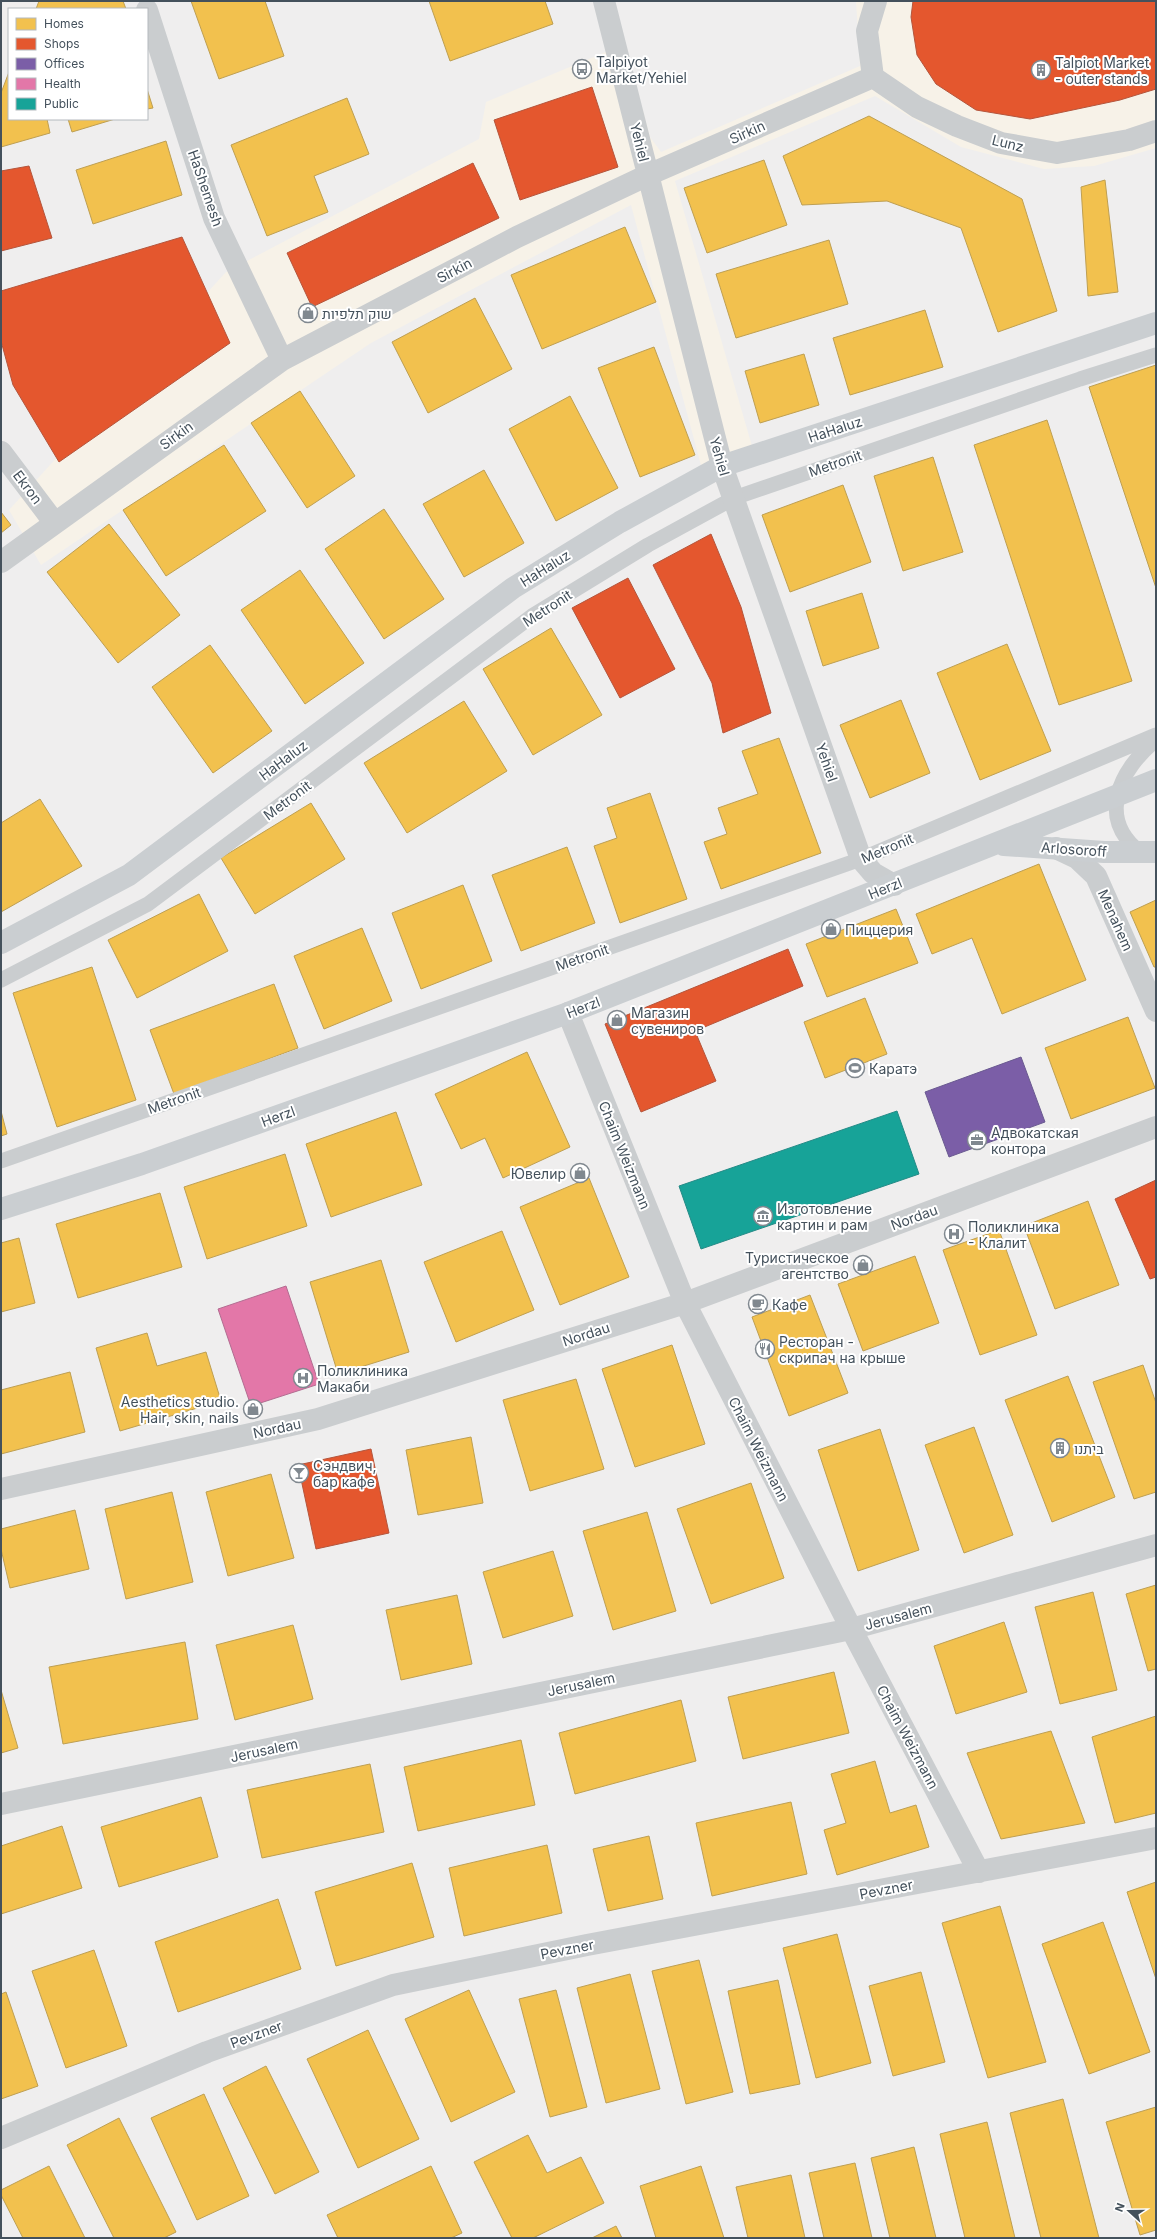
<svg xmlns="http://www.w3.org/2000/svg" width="1157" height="2239" font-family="Inter,Heebo,sans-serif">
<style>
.commercial{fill:#f7f2e8}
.homes{fill:#f2c14e;stroke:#be9f52}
.shops{fill:#e4572e;stroke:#b4553c}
.offices{fill:#7b5ea7;stroke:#6a5a90}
.health{fill:#e377a8;stroke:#b36c91}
.public{fill:#17a398;stroke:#248a86}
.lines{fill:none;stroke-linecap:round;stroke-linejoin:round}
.lane{stroke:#cacdcf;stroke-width:15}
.street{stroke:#cacdcf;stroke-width:22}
.secondary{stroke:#caced1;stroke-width:22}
.labels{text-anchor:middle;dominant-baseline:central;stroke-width:4;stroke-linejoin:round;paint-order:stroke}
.poi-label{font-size:14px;fill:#44515c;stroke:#fff;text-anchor:start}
.street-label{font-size:14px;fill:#44515c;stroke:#fff}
</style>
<rect width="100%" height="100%" fill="#efeeee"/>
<path class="commercial" d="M856,1H1156V148L1094,166L1044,169L961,147L875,96L675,181L752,446L702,469L631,205L371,343L41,565L9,510L226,272L479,139L486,102L625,44L650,137L661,152L860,66Z"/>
<path class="homes" d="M39,1H123L126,9H36Z
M191,1H265L284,56L219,79Z
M429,1H545L553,24L450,61Z
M9,72V119H47L50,133L1,147V93Z
M147,89L153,108L147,109Z
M347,98L369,154L314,176L328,212L267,236L231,145Z
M869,116L1022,199L1057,311L998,332L961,228L887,201L802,205L783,156Z
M68,119H115L72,132Z
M166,141L182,195L93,224L76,170Z
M764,160L787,225L707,253L684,188Z
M1105,180L1118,292L1088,296L1081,187Z
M625,227L656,302L542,349L511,275Z
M829,240L848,304L736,338L716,274Z
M475,298L512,369L428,413L392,342Z
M925,310L943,367L850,395L833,338Z
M654,347L695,455L640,477L598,368Z
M804,354L819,405L760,423L745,371Z
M1156,365V588L1089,387Z
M300,391L355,476L307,508L251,423Z
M570,396L618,488L556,521L509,429Z
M1047,420L1132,681L1059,705L974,445Z
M224,445L266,511L166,576L123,510Z
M933,457L963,552L903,571L874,476Z
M484,470L524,543L464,577L423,504Z
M843,485L871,562L790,592L762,515Z
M384,509L444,599L384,639L325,549Z
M1,512L11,525L1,533Z
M109,524L180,615L118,663L47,572Z
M300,570L364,663L305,704L241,610Z
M862,593L879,648L823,666L806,611Z
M551,628L602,715L533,755L483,669Z
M1007,644L1051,751L980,780L937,673Z
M210,645L272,731L213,773L152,687Z
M901,700L930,773L870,798L840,725Z
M464,701L507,771L407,833L364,763Z
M779,738L821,853L721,889L704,842L727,834L718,808L758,794L742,751Z
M650,793L687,899L620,923L594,846L617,838L607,808Z
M40,799L82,866L1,912V823Z
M311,803L345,859L255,914L221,858Z
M567,847L595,923L521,951L492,875Z
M1039,864L1086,980L1002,1014L972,938L932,954L916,914Z
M463,885L492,961L421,989L392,913Z
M199,894L228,951L137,998L108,940Z
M1156,900V967H1154L1130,912Z
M896,909L918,963L827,997L806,944Z
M362,928L392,1001L324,1029L294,956Z
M92,967L136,1100L57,1127L13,993Z
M274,984L298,1048L174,1094L150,1030Z
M865,998L887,1054L825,1078L804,1022Z
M1128,1017L1155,1088L1071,1119L1045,1048Z
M527,1052L570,1147L503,1178L485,1138L461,1149L435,1094Z
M1,1111L7,1134L1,1136Z
M396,1112L422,1185L331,1217L306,1144Z
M285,1154L307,1226L207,1259L184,1187Z
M589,1178L629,1277L560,1305L520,1207Z
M160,1193L182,1267L78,1298L56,1224Z
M1088,1201L1119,1285L1055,1309L1024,1226Z
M999,1230L1037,1335L980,1355L943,1250Z
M502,1231L534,1310L456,1342L424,1262Z
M19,1238L35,1303L1,1312V1243Z
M915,1256L939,1323L863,1351L838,1284Z
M381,1260L409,1352L338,1374L310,1282Z
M810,1295L848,1393L789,1416L752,1317Z
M147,1333L157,1366L206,1352L221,1401L120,1431L96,1348Z
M672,1345L705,1444L635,1467L602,1369Z
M1143,1365L1156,1403V1492L1134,1499L1093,1382Z
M70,1372L85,1432L1,1454V1390Z
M1068,1376L1115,1497L1052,1522L1005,1400Z
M576,1379L604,1469L530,1491L503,1400Z
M974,1427L1013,1535L964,1553L925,1445Z
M880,1429L919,1550L858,1571L818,1450Z
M471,1437L483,1503L418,1515L406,1450Z
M271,1474L294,1558L228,1576L206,1492Z
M751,1483L784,1578L711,1604L677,1509Z
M172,1492L193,1582L126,1599L105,1509Z
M75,1510L89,1569L10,1588L1,1549V1529Z
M647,1512L676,1611L613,1630L583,1531Z
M553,1551L573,1616L503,1638L483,1572Z
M1156,1585V1669L1148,1671L1126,1594Z
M1093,1592L1117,1690L1060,1704L1035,1607Z
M457,1595L472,1664L401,1680L386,1610Z
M1004,1622L1027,1692L956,1714L934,1646Z
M293,1625L313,1699L235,1720L216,1645Z
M185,1642L198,1719L63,1744L49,1667Z
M834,1672L849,1733L743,1759L728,1697Z
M1,1690L18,1748L1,1753Z
M681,1700L696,1761L575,1794L559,1733Z
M1156,1716V1813L1115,1823L1092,1737Z
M1051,1731L1085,1823L1001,1839L967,1753Z
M521,1740L535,1805L418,1831L404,1767Z
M875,1761L890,1813L916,1805L929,1847L837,1875L824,1830L846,1823L831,1774Z
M370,1764L384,1832L262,1858L247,1790Z
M201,1797L218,1857L119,1887L101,1827Z
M791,1802L807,1874L712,1896L696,1823Z
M62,1826L82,1888L1,1914V1846Z
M649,1836L663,1899L608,1911L593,1849Z
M547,1845L562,1913L464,1936L449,1868Z
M412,1863L434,1937L336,1966L315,1892Z
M1156,1882V1979L1127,1892Z
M278,1899L301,1969L178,2012L155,1942Z
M1000,1906L1046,2062L988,2078L942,1923Z
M1103,1922L1150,2052L1089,2074L1042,1944Z
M837,1934L871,2063L816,2078L783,1948Z
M94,1950L127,2046L66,2068L32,1971Z
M699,1960L733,2092L686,2104L652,1971Z
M921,1972L945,2062L893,2076L869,1986Z
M630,1974L660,2089L606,2103L577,1988Z
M778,1980L800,2084L750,2094L728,1991Z
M469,1990L515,2092L451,2122L405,2019Z
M556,1990L587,2107L550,2117L519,1999Z
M6,1992L38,2086L1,2099V1994Z
M368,2030L419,2139L358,2168L307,2059Z
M266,2066L319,2172L275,2194L223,2088Z
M204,2094L249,2196L197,2220L151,2118Z
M1063,2099L1099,2238H1041L1010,2113Z
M1156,2107V2230L1140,2235L1106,2122Z
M119,2118L176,2232L164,2238H114L67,2145Z
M987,2122L1015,2238H965L940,2134Z
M528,2135L547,2173L581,2157L604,2203L533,2238H512L474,2162Z
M914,2147L936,2238H890L871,2158Z
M855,2163L872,2238H824L809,2173Z
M49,2166L85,2238H23L1,2195V2190Z
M431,2166L462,2233L451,2238H338L327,2215Z
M701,2166L724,2238H656L640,2186Z
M791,2175L805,2238H748L736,2187Z
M616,2226L622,2238H592Z"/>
<path class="shops" d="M913,1H1156V89L1120,100L1030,119L976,110L936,84L917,55L911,17Z
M592,87L618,167L520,200L494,120Z
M473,163L499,218L312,307L287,253Z
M29,166L52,238L1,251V171Z
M182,237L230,343L59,462L13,385L1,341V291Z
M711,534L741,607L771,713L723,733L712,683L653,565Z
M628,578L675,669L620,698L572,608Z
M788,949L803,986L695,1031L716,1081L641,1112L605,1024Z
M1156,1180V1277L1150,1279L1115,1199Z
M371,1449L389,1533L316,1549L298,1465Z"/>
<path class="offices" d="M1021,1057L1045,1122L949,1157L925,1092Z"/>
<path class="health" d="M286,1286L319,1384L251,1406L218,1309Z"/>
<path class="public" d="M897,1111L919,1174L701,1249L679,1186Z"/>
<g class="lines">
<path class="lane" d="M1140,852C1096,818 1120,769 1156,740
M1,980L148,904L532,616L648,545L734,498L1080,379L1156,355
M1,1161L861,859L1156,735"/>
<path class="street" d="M604,1L722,466L861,859L873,873L894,885
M147,10L214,218L282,360
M873,77L917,107L957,126L1001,143L1057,153L1129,140L1156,131
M873,77L867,31L876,1
M1,452L54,522
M1,562L282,360L517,237L648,175L873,77
M1056,848L1077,858L1096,876L1156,1011
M568,1013L685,1303L857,1640L979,1872
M1,1489L318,1419L685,1303L1156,1127
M1,1804L851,1629L1156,1545
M1,2138L207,2052L393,1985L587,1945L1156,1838"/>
<path class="secondary" d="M1004,845L1104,852H1156
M1,943L129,875L513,588L620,522L722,466L1156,323
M1,1209L142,1164L568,1013L1156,780"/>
</g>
<defs>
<symbol id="bus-ring" viewBox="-11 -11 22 22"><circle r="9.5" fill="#fff" stroke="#80888f" stroke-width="1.5"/><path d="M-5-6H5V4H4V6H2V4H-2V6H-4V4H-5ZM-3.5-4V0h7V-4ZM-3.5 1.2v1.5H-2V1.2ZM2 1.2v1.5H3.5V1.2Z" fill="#80888f"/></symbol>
<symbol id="building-ring" viewBox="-11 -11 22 22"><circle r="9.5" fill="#fff" stroke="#80888f" stroke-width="1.5"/><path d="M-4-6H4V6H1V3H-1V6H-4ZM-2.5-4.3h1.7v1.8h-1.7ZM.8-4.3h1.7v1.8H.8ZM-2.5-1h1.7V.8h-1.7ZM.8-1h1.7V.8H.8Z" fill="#80888f"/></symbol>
<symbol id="shop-ring" viewBox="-11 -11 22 22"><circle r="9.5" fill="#fff" stroke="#80888f" stroke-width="1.5"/><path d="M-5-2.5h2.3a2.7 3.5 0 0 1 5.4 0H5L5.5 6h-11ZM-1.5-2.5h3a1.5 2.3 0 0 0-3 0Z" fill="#80888f"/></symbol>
<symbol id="stadium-ring" viewBox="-11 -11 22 22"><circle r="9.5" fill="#fff" stroke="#80888f" stroke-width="1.5"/><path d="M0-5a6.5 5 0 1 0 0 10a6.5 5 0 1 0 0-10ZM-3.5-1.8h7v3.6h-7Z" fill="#80888f"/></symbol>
<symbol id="office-ring" viewBox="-11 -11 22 22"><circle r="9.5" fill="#fff" stroke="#80888f" stroke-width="1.5"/><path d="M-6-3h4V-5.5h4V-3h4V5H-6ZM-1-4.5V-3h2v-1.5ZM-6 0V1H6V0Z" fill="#80888f"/></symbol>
<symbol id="museum-ring" viewBox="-11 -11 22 22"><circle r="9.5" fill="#fff" stroke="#80888f" stroke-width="1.5"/><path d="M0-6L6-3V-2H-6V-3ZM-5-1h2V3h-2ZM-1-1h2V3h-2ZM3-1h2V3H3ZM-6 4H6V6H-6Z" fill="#80888f"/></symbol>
<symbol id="hospital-ring" viewBox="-11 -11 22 22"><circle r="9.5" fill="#fff" stroke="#80888f" stroke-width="1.5"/><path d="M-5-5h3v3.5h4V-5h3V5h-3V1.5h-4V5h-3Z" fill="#80888f"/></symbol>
<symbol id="cafe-ring" viewBox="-11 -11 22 22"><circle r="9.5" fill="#fff" stroke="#80888f" stroke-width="1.5"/><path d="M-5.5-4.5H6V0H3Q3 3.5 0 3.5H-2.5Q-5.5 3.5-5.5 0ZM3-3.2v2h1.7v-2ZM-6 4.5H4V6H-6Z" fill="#80888f"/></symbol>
<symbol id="restaurant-ring" viewBox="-11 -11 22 22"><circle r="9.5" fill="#fff" stroke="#80888f" stroke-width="1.5"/><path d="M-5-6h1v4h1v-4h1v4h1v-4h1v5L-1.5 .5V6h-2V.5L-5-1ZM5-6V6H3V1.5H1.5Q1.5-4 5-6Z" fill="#80888f"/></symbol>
<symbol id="bar-ring" viewBox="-11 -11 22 22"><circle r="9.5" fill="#fff" stroke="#80888f" stroke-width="1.5"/><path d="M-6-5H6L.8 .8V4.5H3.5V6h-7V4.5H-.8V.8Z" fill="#80888f"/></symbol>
</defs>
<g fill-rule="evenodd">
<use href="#bus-ring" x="571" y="58" width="22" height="22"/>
<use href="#building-ring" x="1030" y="59" width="22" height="22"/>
<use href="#shop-ring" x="297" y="302" width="22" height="22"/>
<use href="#shop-ring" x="820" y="918" width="22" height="22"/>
<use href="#shop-ring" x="606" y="1009" width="22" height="22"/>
<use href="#stadium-ring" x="844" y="1057" width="22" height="22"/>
<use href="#office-ring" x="966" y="1129" width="22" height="22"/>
<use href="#shop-ring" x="569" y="1162" width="22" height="22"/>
<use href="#museum-ring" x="752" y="1205" width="22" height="22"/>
<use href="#hospital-ring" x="943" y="1223" width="22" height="22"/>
<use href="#shop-ring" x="852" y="1254" width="22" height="22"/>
<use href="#cafe-ring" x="747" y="1293" width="22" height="22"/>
<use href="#restaurant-ring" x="754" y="1338" width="22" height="22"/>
<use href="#hospital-ring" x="292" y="1367" width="22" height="22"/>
<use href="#shop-ring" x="242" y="1398" width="22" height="22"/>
<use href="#building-ring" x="1049" y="1437" width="22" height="22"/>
<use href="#bar-ring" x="288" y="1462" width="22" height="22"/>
</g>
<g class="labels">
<g class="poi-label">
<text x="596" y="61">Talpiyot<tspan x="596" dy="16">Market/Yehiel</tspan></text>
<text x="1055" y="62">Talpiot Market<tspan x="1055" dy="16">- outer stands</tspan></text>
<text x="322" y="313">שוק תלפיות</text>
<text x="845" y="929">Пиццерия</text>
<text x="631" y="1012">Магазин<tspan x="631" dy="16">сувениров</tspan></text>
<text x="869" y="1068">Каратэ</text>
<text x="991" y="1132">Адвокатская<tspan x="991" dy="16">контора</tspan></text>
<text x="566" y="1173" text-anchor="end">Ювелир</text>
<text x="777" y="1208">Изготовление<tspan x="777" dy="16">картин и рам</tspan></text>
<text x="968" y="1226">Поликлиника<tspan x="968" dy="16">- Клалит</tspan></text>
<text x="849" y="1257" text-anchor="end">Туристическое<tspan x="849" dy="16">агентство</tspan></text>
<text x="772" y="1304">Кафе</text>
<text x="779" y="1341">Ресторан -<tspan x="779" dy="16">скрипач на крыше</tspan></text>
<text x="317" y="1370">Поликлиника<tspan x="317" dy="16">Макаби</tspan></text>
<text x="239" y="1401" text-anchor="end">Aesthetics studio.<tspan x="239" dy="16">Hair, skin, nails</tspan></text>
<text x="1074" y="1448">ביתנו</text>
<text x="313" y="1465">Сэндвич,<tspan x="313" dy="16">бар кафе</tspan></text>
</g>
<g class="street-label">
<text transform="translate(747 132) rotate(-24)">Sirkin</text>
<text transform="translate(640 142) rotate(76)">Yehiel</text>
<text transform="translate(1008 143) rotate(14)">Lunz</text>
<text transform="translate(206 188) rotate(71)">HaShemesh</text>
<text transform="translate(454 270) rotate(-28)">Sirkin</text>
<text transform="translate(835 429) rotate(-18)">HaHaluz</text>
<text transform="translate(176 435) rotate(-36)">Sirkin</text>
<text transform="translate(720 456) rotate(74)">Yehiel</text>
<text transform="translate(835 463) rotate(-19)">Metronit</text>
<text transform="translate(28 487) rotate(53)">Ekron</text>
<text transform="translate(545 568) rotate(-32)">HaHaluz</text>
<text transform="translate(547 608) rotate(-33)">Metronit</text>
<text transform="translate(283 760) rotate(-37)">HaHaluz</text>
<text transform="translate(827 762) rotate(71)">Yehiel</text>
<text transform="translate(287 800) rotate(-37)">Metronit</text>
<text transform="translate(887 848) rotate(-23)">Metronit</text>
<text transform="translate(1074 849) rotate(4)">Arlosoroff</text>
<text transform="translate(885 888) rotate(-22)">Herzl</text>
<text transform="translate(1116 920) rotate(66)">Menahem</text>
<text transform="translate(582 957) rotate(-19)">Metronit</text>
<text transform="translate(583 1007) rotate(-21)">Herzl</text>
<text transform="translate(174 1100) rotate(-19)">Metronit</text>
<text transform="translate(278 1116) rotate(-20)">Herzl</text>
<text transform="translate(625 1155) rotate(68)">Chaim Weizmann</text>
<text transform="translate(914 1217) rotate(-20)">Nordau</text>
<text transform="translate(586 1334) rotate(-18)">Nordau</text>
<text transform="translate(277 1428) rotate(-12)">Nordau</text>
<text transform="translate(759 1449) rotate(63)">Chaim Weizmann</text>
<text transform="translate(898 1616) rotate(-15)">Jerusalem</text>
<text transform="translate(581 1684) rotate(-12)">Jerusalem</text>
<text transform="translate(908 1737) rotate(62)">Chaim Weizmann</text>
<text transform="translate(264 1750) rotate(-12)">Jerusalem</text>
<text transform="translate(886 1889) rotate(-11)">Pevzner</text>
<text transform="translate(567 1949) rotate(-11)">Pevzner</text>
<text transform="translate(256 2034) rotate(-20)">Pevzner</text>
</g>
</g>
<rect width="1157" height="2239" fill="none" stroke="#44515c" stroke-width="4"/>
<rect x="8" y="8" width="140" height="112" fill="#ffffff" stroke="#b4b9be"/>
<rect x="16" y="18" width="20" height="12" fill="#f2c14e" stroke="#b4b9be"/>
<text x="44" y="28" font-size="12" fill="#44515c">Homes</text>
<rect x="16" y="38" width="20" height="12" fill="#e4572e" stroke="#b4b9be"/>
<text x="44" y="48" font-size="12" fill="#44515c">Shops</text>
<rect x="16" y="58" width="20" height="12" fill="#7b5ea7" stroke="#b4b9be"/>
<text x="44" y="68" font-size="12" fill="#44515c">Offices</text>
<rect x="16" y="78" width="20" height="12" fill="#e377a8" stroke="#b4b9be"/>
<text x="44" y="88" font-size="12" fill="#44515c">Health</text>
<rect x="16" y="98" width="20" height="12" fill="#17a398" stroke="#b4b9be"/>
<text x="44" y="108" font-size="12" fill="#44515c">Public</text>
<g transform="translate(1129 2211) rotate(291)" stroke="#ffffff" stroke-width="3" paint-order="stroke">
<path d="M0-3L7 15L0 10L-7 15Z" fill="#44515c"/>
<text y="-6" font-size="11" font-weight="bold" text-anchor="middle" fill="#44515c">N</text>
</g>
</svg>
